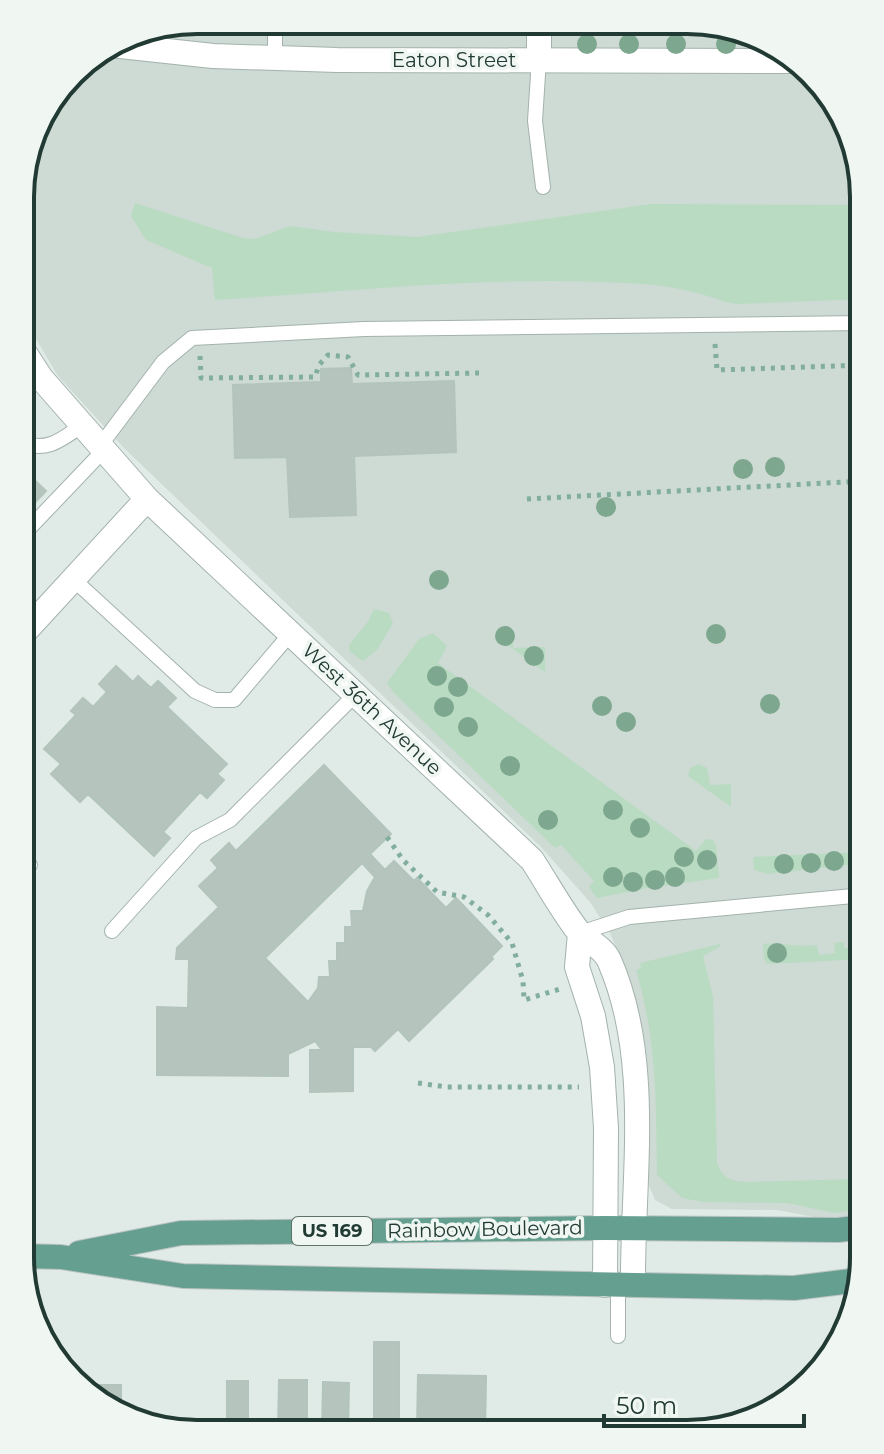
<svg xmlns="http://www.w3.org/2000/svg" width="884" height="1454" font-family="Montserrat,sans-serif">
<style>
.built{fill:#cedad4}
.green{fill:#b9dbc2}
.building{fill:#b5c5be;stroke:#b2c4bc;stroke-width:2;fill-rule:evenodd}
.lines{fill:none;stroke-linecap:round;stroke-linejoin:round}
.lane-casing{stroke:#a3b2ad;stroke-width:16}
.street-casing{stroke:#a3b2ad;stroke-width:26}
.primary-casing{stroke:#bcc4c2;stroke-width:26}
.path{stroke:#81ae9f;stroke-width:5;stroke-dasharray:4 6;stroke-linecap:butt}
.lane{stroke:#fff;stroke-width:14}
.street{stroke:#fff;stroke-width:24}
.primary{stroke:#659f90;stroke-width:24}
.tree{fill:#7da78e}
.labels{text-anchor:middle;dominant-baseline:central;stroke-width:7;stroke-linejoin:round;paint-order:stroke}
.shield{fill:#f0f7f3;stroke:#5f736d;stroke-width:2}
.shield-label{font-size:18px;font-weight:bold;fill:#213a33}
.street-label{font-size:20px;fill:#213a33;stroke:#f0f7f3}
.rim{fill:none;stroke:#213a33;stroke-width:4}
</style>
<rect width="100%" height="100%" fill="#e0eae6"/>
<path class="built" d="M197,20L721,23L803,64L851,130L864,197V1216L825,1219L777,1210L672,1209L655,1200L649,1185V1082L642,1027L628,975L610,933L590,902L540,846L125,449L58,376L21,314V175L38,118L80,64L130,33Z"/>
<path class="green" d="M135,203L243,238L255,239L290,226L335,232L417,237L651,204L864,205V299L737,304C726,303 718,299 708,296C687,290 664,285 642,284C500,274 356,291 215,300L212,268L146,240L131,216Z
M374,609L389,613L393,623L377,650L363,661L349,651V645L367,623Z
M509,628L512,632L513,648L545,647V672L498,638L502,629Z
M433,633L447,646L438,663L696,851L706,839L713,840L716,845L719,878L647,888L597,898L589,887L594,881L561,845L555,848L393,692L387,683L419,639Z
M699,764L707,768L710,785L731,784V807L688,776L690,768Z
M864,852V863L768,874L754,870L753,857Z
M864,940V959L767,964L764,959L763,944C783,942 797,948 817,945L819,955L835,953L834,943L844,942V948L851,947L850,942Z
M720,944L721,946L703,956L713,997L717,1162C722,1177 729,1181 745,1182L864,1179V1208L835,1213L787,1203L703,1202L682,1198L657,1175C656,1101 657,1041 636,970L641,968L640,963Z"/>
<path class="building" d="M351,368L352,384L454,381L456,452L354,456L356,515L290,517L287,457L235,458L233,385L321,382V369Z
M21,459L25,463L21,467L46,491L21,517Z
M116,666L133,682L138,676L151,688L158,681L176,698L167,707L227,764L217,774L224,780L207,798L200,792L163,832L170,838L154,856L88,794L80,802L51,774L61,764L44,749L76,715L71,711L83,698L93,707L107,692L99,684Z
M324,765L391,834L370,854L385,870L394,861L414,881L417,878L446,908L456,898L502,946L491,957L493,959L409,1041L398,1029L375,1051L371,1047H353V1091L310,1092V1050H322L315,1041L288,1054V1076L157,1075V1007L188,1008L189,959H176L177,948L219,907L199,886L218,868L211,860L229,843L236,851ZM362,863L375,877L367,891L363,911H351L352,927H345V943H337V961H329L330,977H319L318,988L308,1002L265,958Z
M374,1342H399V1433H374Z
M418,1375L486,1376L485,1433H417Z
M279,1380H307V1433H278Z
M227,1381H248V1433H227Z
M323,1382L349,1383L348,1433H322Z
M99,1385H121V1410L99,1401Z
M157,1426H215V1433L174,1432Z"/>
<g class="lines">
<defs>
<path id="lane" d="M275,58V20
M539,59L535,121L543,187
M21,442C46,453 61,440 81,426
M100,446L163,362L192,338L364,329L864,323
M21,537L104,450
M73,579L195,691L215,700H234L291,633
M21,856L30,865
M112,931L196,838L230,820L356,694
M580,933L629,917L864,895
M618,1285V1336"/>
<path id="street" d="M111,45L213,56L337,60L797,61
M539,59V22
M21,347L41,378L147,499L532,860C547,883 561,909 578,931C587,941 603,947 609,960C653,1060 632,1179 633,1285
M21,636L147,499
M580,933L577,967L593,1016L602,1067L606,1128L605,1285"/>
<path id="primary" d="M79,1253L181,1233L605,1228L838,1230L864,1227
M20,1256L61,1257L183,1276L794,1288L859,1280"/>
</defs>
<use href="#lane" class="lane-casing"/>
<use href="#street" class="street-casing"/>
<use href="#primary" class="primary-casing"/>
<path class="path" d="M715,344L717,370L864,365
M200,356L201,378L315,377L319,365L328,355L348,357L358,375L479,373
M527,499L864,481
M387,837L403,860L437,892L464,897L488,915L512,943L523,981L524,1000L560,989
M418,1083L447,1087H579"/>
<use href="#lane" class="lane"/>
<use href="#street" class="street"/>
<use href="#primary" class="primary"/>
</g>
<g class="tree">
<circle cx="587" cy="44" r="10"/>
<circle cx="629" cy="44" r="10"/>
<circle cx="676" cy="44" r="10"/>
<circle cx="726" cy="44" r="10"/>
<circle cx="775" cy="467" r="10"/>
<circle cx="743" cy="469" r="10"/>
<circle cx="606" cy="507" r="10"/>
<circle cx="439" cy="580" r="10"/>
<circle cx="716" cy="634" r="10"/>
<circle cx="505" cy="636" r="10"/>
<circle cx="534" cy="656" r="10"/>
<circle cx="437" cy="676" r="10"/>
<circle cx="458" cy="687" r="10"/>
<circle cx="770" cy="704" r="10"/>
<circle cx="602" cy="706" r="10"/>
<circle cx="444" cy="707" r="10"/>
<circle cx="626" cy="722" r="10"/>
<circle cx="468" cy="727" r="10"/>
<circle cx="510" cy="766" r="10"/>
<circle cx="613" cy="810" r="10"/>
<circle cx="548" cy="820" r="10"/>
<circle cx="640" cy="828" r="10"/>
<circle cx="684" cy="857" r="10"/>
<circle cx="707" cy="860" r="10"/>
<circle cx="834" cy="861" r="10"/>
<circle cx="811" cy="863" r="10"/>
<circle cx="784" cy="864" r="10"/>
<circle cx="613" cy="877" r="10"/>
<circle cx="675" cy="877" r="10"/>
<circle cx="655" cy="880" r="10"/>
<circle cx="633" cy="882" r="10"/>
<circle cx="777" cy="953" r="10"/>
</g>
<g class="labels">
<rect class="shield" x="292" y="1217" width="80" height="28" rx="6"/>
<g class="shield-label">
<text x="332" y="1231">US 169</text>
</g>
<g class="street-label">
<text x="454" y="60">Eaton Street</text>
<text transform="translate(372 709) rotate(43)">West 36th Avenue</text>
<text transform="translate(485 1229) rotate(-1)">Rainbow Boulevard</text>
</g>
</g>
<path d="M0 0H884V1454H0ZM197 34H687A163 163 0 0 1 850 197V1257A163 163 0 0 1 687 1420H197A163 163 0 0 1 34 1257V197A163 163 0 0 1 197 34Z" fill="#f0f7f3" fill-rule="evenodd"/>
<path class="rim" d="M197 34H687A163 163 0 0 1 850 197V1257A163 163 0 0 1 687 1420H197A163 163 0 0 1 34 1257V197A163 163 0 0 1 197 34Z"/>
<path d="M604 1414v12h200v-12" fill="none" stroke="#213a33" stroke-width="4"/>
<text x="616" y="1414" font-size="24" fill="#213a33" stroke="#f0f7f3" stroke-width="6" paint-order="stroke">50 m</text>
</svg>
